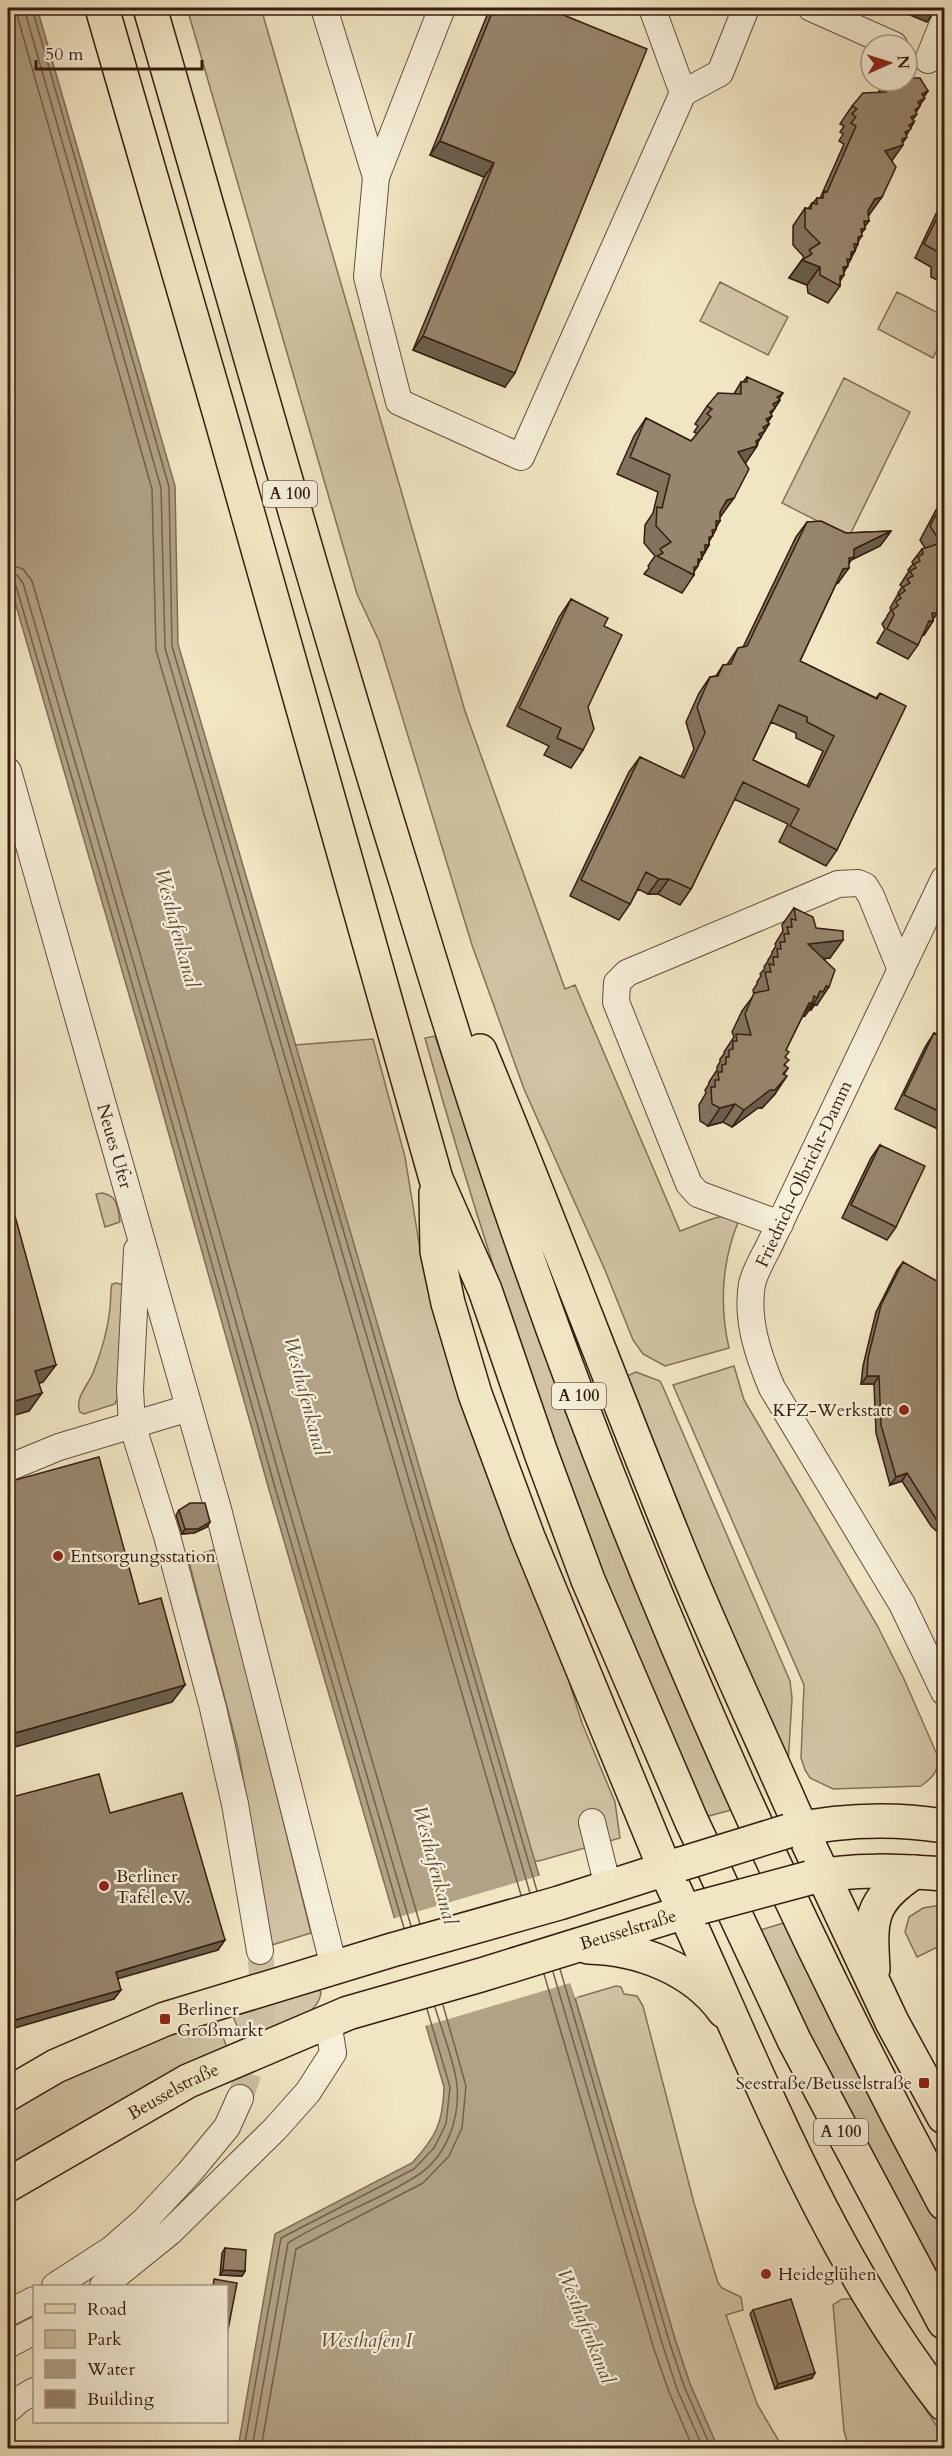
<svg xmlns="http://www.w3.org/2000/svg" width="952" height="2456" font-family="Cardo,serif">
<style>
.green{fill:#d1c4a5;stroke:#84705a;stroke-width:1.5}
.water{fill:#b1a286;stroke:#806d56;stroke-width:1.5}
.pier{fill:#f1e6c4}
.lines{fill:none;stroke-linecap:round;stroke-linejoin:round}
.shore{stroke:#74604a;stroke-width:1.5}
.minor-tunnel{stroke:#ccbea0;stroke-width:26;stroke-dasharray:26 13;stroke-linecap:butt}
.minor-casing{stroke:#654f3c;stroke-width:28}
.major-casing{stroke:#361d0f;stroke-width:36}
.highway-casing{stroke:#361d0f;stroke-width:36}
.minor{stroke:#f6efd9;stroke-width:26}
.major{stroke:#f1e6c4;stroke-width:33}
.highway{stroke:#f1e6c4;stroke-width:33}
.major-bridge-casing{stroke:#361d0f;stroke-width:36;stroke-linecap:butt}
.major-bridge{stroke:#f1e6c4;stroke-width:33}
.wall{fill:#82735e;stroke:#361d0f;stroke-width:1.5;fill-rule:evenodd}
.shaded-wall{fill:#6a5e4c;stroke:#361d0f;stroke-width:1.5}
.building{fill:#97866d;stroke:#361d0f;stroke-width:1.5;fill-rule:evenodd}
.poi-dot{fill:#8f2418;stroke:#f6efd9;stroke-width:2}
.labels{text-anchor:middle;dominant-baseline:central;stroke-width:4.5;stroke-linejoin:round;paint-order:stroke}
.shield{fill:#f6efd9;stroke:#705c4c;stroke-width:1.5}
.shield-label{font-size:16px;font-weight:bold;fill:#361d0f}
.street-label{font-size:18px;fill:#361d0f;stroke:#f6efd9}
.poi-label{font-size:18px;fill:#361d0f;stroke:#f6efd9;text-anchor:start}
.water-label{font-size:20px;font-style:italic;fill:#614c39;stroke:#f6efd9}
</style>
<rect width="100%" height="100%" fill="#f1e6c4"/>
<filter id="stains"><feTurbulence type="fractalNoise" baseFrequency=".00333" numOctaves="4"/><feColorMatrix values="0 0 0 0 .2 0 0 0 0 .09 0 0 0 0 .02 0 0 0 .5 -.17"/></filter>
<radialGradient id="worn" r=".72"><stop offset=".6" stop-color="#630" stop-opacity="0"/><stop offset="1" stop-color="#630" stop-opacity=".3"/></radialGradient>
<path class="green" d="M187,8H261L465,711L565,989L575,985L680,1231C700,1225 720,1211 740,1218C722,1258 719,1305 729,1348L665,1366L643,1354L633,1340L605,1270L524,1089L472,945L379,641L357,594Z
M720,282L788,317L768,355L700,321Z
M897,292L944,316V335L933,358L878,329Z
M844,378L910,412L849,537L782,503Z
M435,1036L469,1135L735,1809L705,1817C677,1752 649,1687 622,1621C545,1431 480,1235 425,1038Z
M373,1039L405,1157L421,1255L560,1653L582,1723L615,1802L620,1838L539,1861H534L295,1045Z
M102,1193C118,1195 118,1209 120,1222L105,1227L96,1194Z
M116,1283L124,1285L122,1387L115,1404L84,1414L80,1412C74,1399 88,1385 93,1373C101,1353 108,1329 110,1308C111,1300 110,1292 112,1284Z
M734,1366L744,1400L877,1625L904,1679L939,1759C937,1773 932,1778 921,1786L833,1789L810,1778L805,1770L801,1758L804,1685L673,1385Z
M636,1372L660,1381L663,1387L790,1681L792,1698L788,1765L707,1578L627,1376Z
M216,1549L311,1933L272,1945L238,1749L188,1558Z
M941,1905L944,1906V1944L917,1957L905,1932L909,1917L923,1908Z
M787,1922L944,2234V2292L872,2161L757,1931Z
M616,1986L621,1987L624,1994L637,1996L643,2006L694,2203L718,2283L722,2288L741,2297L743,2310L726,2315L757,2404L783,2448H718L690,2384L675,2339L575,1998Z
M318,1989L321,1992C319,2020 265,2033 243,2041L231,2011Z
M215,2015L227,2048L8,2170V2110L37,2091Z
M842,2299H853L944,2437V2448H849L844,2431L833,2305Z"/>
<path class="water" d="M8,8H37L175,486L178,644L675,2339L690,2384L718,2448H238L275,2234L412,2163C436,2137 443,2123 444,2087L270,1493L148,1060L8,578Z"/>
<path class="pier" d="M542,1875L578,1997L575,1998L570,1983L425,2026V2033L392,1919Z"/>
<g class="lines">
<path class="shore" d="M15,8L152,489L156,650L521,1895
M24,8L161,488L165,648L530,1893
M32,8L169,487L172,646L537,1891
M8,564L23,569L32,581L169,1054L292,1487L420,1924
M8,573L17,575L23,583L161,1057L283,1489L411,1926
M8,581L13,582L16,586L154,1059L276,1491L404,1928
M560,1969L669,2341L684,2386L711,2448
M553,1972L662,2343L677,2389L703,2448
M544,1974L653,2346L669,2392L693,2448
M244,2448L281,2238L414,2169L434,2148L446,2124L450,2087L427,2009
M252,2448L288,2243C329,2217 377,2202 418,2175C446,2157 460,2119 457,2086C456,2066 441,2028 435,2007
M261,2448L296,2249L423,2183L449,2156L462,2128L466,2086L443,2005"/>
<path class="minor-tunnel" d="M240,2098C261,2040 266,2012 260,1951"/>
<defs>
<g id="minor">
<path d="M324,8L376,177L442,8"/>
<path d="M652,8L683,93"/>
<path d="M811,8L894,45"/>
<path d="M928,60L944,21"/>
<path d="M376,177L367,277L399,402L521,457L683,93L720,73L746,8"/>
<path id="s1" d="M8,771L218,1509L334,1967"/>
<path d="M944,879L769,1246C763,1258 755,1271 752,1284C746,1320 758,1355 772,1388L902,1604L944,1692"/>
<path d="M780,1224L698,1194L689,1184L616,1002L617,983L627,973L838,884L858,883L865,886L871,896L901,970"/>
<path d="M137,1250L130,1390L132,1424L167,1536L213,1708L235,1804L260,1951"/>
<path d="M8,1468L59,1447L189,1408"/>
<path d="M592,1822L608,1887"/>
<path d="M55,2286L112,2249L145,2220L189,2173L227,2127L240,2098"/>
<path d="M103,2286L170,2232L275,2129L308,2092L333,2053L328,2021"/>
<path d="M8,2313L34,2300"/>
<path d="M8,2345L34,2331"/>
<path d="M8,2410L19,2400L34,2391"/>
</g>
<g id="major">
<path d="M801,1828L892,2022L944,2117"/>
<path d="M788,1831C839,1820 894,1818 944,1826"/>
<path d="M665,1869C750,2050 819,2245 944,2404"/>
<path d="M809,1878C853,1868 900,1871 944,1874"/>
<path d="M588,1947C639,1948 694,1969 724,2011"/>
<path d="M873,1969C870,1919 869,1902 914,1872"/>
<path d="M8,2094L56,2066L165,2019L392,1950L559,1903L681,1864"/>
<path id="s2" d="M8,2185L188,2081L348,2013L481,1975L701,1907"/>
</g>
<path id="highway" d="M102,8L220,415L436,1179L485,1290L541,1453L588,1580L691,1820L794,2040L944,2322
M150,8C235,301 317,596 408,888C440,993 472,1098 508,1202C626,1546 772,1883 944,2203
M480,1051C549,1217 612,1386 680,1553C718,1646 761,1736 801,1828
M436,1193L437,1251L448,1303L475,1394L528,1537L665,1869"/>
</defs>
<use href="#minor" class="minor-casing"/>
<use href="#major" class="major-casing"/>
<use href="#highway" class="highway-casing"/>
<use href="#minor" class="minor"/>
<use href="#major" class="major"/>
<use href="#highway" class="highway"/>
<defs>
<path id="major-bridge" d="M681,1864L788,1831
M701,1907L809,1878"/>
</defs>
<use href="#major-bridge" class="major-bridge-casing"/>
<use href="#major-bridge" class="major-bridge"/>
</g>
<path class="wall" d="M490,8H564L561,14L505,387L413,350L484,177L430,155Z
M886,81L928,91L924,96L920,106L916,112L913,119L914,122L891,161L869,215H868L855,251L848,264L840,281V286L828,303L808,293L807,285L789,278L804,257L793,245V226L805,208L808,209L812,203H813L817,198H820L821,196L844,144L839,141L843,134L840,132L844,126L840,124L852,106L878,93Z
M945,195V282L943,283L931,277V267L915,258Z
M747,377L780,400L771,414L772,416L768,422L769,424L760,437L757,445V446L745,463L721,516H720L716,529L709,542V545L694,572V575L682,593L644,574L649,568L648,566L655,556L644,543L645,525L653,513L658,492L617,474L634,436L646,418L691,441L697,434L694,432L698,426L695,424L707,406L734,394L741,382H743Z
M945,498V615H936L933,619V621L924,635H922L918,645L908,659L877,643L885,629L882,624L887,617V616L891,610L890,608L898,594V593L902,587L900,585L909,571L908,570L913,564L912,562L922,549L925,548L920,540L936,510Z
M807,522L846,533L891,531L880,546L851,560L849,564L838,583L836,584L800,661L876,698L880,693L837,850L826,866L779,842L788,824L734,799L691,889L680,905L658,894H648L638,889L630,904L619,920L570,896L629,772L640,757L681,777L694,749L686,722L699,693L710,677L716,676L723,665H727L738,648L743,647L796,537ZM771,722L796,733V738L823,751L807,786L753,760Z
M571,599L604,626L588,707L583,750L571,768L544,755L549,746L507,726L559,617Z
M794,908L816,928L830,958L823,959L817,1005L815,1004L811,1010L810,1009L805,1016L804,1015L801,1019L786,1050L785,1066L788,1068L784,1074L775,1094L762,1108H758L732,1127L723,1122L708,1126L700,1121L699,1105L706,1093L705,1090L709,1084V1082L717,1070V1067L720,1062V1059L724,1054V1052L734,1037L732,1032L742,1011L754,995L753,990L757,984V982L761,976L760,974L765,968L764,967L768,961V960L772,954V952L776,946L775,944L783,931L782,925Z
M934,1033L945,1038V1123L940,1130L895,1109L925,1047Z
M880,1145L896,1227L887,1240L842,1218L871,1158Z
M903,1262L940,1369L939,1389L940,1416L945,1428V1539L931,1526L902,1481L890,1485L876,1433L874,1384H861L863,1366L876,1312L897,1270Z
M179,1510L207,1527L194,1533L182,1534L176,1515Z
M945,1977V1995L939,1983L942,1978Z
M225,2248L245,2271L242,2276L220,2275L222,2253Z
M753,2310L812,2378L775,2389L750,2314Z"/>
<path class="shaded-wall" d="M902,8H939H937L927,22L900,11Z
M928,91L921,101L925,98L918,107L920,106L913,116L917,114L909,125L914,122L905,138L907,137L901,145H903L891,162L885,151L922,94Z
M440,141L494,163L484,177L430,155Z
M882,197L869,215L862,216L875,199Z
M864,221H869L863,229H865L859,236H862L856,244H858L850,259H851L846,267L848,266L841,275H844L838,284L833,282Z
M802,260L820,267L807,285L789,278Z
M423,336L515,373L505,387L413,350Z
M783,393L777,402L780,400L774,409L775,408L768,418L772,416L764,426L769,424L755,447L757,446L745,464L725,469L777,397Z
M734,498L721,516L714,517L727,500Z
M716,521H720L715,529H716L707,545H709L696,566H698L692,574L688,572Z
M891,531L880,546L851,560L846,568H849L838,583L832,585L854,549Z
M938,601H945V615H936L931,621H933L924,635H919Z
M659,879H669L658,894H648Z
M843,940L830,958L796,961L808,944Z
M826,986L829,987L817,1005L815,1004L811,1010L810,1009L817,998L820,991Z
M809,1003H812L799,1021Z
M788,1068L776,1086L787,1076L775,1094L762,1108H758L732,1127L744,1110Z
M14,1073L8,1082V1075Z
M735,1104L723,1122L708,1126L720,1108Z
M56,1365L43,1382L23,1389L35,1371Z
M867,1376H879L874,1384H861Z
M42,1393L29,1411L8,1417V1403Z
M907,1473L902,1481L890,1485L896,1477Z
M210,1522L207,1527L194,1533L182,1534L185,1529Z
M185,1685L172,1702L8,1749V1735Z
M225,1940L218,1950L110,1981L116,1972Z
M121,1990L114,1999L8,2030V2022Z
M223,2270L245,2271L242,2276L220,2275Z
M815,2373L812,2378L775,2389L778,2384Z"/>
<path class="building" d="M494,8H564L561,14L647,49L515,373L423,336L494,163L440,141Z
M912,78H920L928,91L922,94L925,98L918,102L920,106L915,110L917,114L911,117L914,122L909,125L911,129L905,132L907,137L902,139L903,145L885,151L896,167L882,197L875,199L868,211L869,221H864L865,229H861L862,236L858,237V244H854L855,251L851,252V259H847L848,266L843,267L844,275L840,276V286L820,275V267L802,260L812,254L809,250L820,243L805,228V208L811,209L812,203L817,204V198H823L824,191L827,192L856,126L851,123L856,117L852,114L857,109L852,106L863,93L886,92V81L906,82Z
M945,202V265L941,263L940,253L924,244Z
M747,377L783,393L777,397L780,400L773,404L775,408L770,412L772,416L766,419L769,424L763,427L765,431L759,434L761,438L756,441L757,446L738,452L749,469L734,498L727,500L720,512V521H716V529L712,530L713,536L709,537V545H705V552H701L702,559H698V566L694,567V575L657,556L663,553L660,549L671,542L656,526L657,507L662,508L670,475L630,457L646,418L691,441L711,417L707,414L712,409L707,406L718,393L741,394V382H747Z
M945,498V601H938L937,613H932L933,621H929L918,645L887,629L894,615L892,610L898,606L896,602L901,598L899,595L905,591L903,587L910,583L907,579L913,576L910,571L916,568L914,564L920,561L918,557L923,554L922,549L941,543L930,526Z
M821,521L846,533L891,531L854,549V557L849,558V568L843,569L800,661L877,699L880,693L906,706L837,850L790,826L799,809L743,782L691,889L669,879H659L646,872L630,904L581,880L640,757L684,778L705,733L697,707L710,677L718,676L723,665L731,664L738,648L747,646L807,522ZM779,705L807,717V722L834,736L809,787L753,760Z
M571,599L608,618L604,626L622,635L588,707L594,729L583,750L557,738L561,728L519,708Z
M794,908L813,917L816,928L843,931V940L808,944L835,970L829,987L826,986L823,992L820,991L817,998L814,996L812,1003H809L786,1050L789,1052L785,1057L789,1060L784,1065L788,1068L783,1074L787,1076L775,1090H770L744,1110L735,1104L720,1108L712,1104L711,1087H715V1080H719L718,1072H722V1065L726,1064V1057H729V1050L733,1049V1041H737L736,1034L751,1035L745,1014L754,993L769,990L765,972H771L769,964L774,965L773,957H778L777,949H781L780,942H785L784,934H789L787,927H792L791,919L796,920Z
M934,1033L945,1038V1114L904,1095Z
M8,1049L14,1073L8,1075Z
M880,1145L925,1166L896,1227L851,1205Z
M10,1198L56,1365L35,1371L42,1393L8,1403V1199Z
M903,1262L942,1284L945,1283V1351L940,1369L939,1389L940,1416L945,1428V1526L936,1519L907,1473L896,1477L881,1425L879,1376H867L868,1358L881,1305Z
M99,1457L139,1604L161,1598L185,1685L8,1735V1482Z
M190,1503H205L210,1522L198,1529H185L179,1510Z
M99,1774L110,1813L182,1793L225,1940L116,1972L121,1990L8,2022V1798Z
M225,2248L246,2250L245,2271L223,2270Z
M214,2279L237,2283L226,2340V2286H213Z
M791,2299L815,2373L778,2384L753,2310Z"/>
<g class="poi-dot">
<circle cx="904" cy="1410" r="6"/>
<circle cx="58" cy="1556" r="6"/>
<circle cx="104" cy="1886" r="6"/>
<rect x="159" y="2013" width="12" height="12" rx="3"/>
<rect x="918" y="2077" width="12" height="12" rx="3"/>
<circle cx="766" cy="2274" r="6"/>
</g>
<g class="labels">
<g class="shield">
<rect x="263" y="481" width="54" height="26" rx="4.5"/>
<rect x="552" y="1383" width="54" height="26" rx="4.5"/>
<rect x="814" y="2119" width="54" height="26" rx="4.5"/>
</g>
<g class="shield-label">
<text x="290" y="494">A 100</text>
<text x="579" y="1396">A 100</text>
<text x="841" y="2132">A 100</text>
</g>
<g class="street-label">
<text stroke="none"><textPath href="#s1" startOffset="390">Neues Ufer</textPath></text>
<text transform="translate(804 1174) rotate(-65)">Friedrich-Olbricht-Damm</text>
<text stroke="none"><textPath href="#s2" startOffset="674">Beusselstraße</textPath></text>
<text stroke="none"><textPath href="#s2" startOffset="190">Beusselstraße</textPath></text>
</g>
<g class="poi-label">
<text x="892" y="1410" text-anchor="end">KFZ-Werkstatt</text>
<text x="70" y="1556">Entsorgungsstation</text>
<text x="116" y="1876">Berliner<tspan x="116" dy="21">Tafel e.V.</tspan></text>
<text x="177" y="2009">Berliner<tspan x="177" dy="21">Großmarkt</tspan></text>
<text x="912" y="2083" text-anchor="end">Seestraße/Beusselstraße</text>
<text x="778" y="2274">Heideglühen</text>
</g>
<g class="water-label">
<text transform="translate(177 928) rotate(75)">Westhafenkanal</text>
<text transform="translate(306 1396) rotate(75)">Westhafenkanal</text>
<text transform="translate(435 1865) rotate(75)">Westhafenkanal</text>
<text transform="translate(586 2326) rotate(68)">Westhafenkanal</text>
<text x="366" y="2340">Westhafen I</text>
</g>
</g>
<rect width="952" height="2456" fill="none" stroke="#f1e6c4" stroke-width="30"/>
<rect x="9" y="9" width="934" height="2438" fill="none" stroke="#361d0f" stroke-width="3"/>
<rect x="15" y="15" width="922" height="2426" fill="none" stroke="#361d0f" stroke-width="1.5"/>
<rect x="33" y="2285" width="195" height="138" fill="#f6efd9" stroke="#a99b88" stroke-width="1.5"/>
<rect x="45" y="2304" width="30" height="9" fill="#f1e6c4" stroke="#a99b88" stroke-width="1.5"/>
<text x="87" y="2315" font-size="18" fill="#361d0f">Road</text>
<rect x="45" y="2330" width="30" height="18" fill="#d1c4a5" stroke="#a99b88" stroke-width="1.5"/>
<text x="87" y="2345" font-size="18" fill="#361d0f">Park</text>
<rect x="45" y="2360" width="30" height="18" fill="#b1a286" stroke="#a99b88" stroke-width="1.5"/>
<text x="87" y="2375" font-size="18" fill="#361d0f">Water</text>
<rect x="45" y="2390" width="30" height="18" fill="#97866d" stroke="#a99b88" stroke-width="1.5"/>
<text x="87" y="2405" font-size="18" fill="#361d0f">Building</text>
<g transform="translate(889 63) rotate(87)"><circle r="28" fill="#f6efd9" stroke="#a99b88" stroke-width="1.5"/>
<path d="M0-4.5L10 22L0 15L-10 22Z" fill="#8f2418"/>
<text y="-9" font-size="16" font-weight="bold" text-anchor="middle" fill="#361d0f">N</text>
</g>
<path d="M36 60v9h166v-9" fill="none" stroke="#361d0f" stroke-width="3"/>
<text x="45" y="60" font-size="18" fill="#361d0f" stroke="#f6efd9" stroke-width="4.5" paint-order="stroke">50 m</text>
<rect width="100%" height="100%" filter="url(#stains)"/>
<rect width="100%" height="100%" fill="url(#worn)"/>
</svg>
